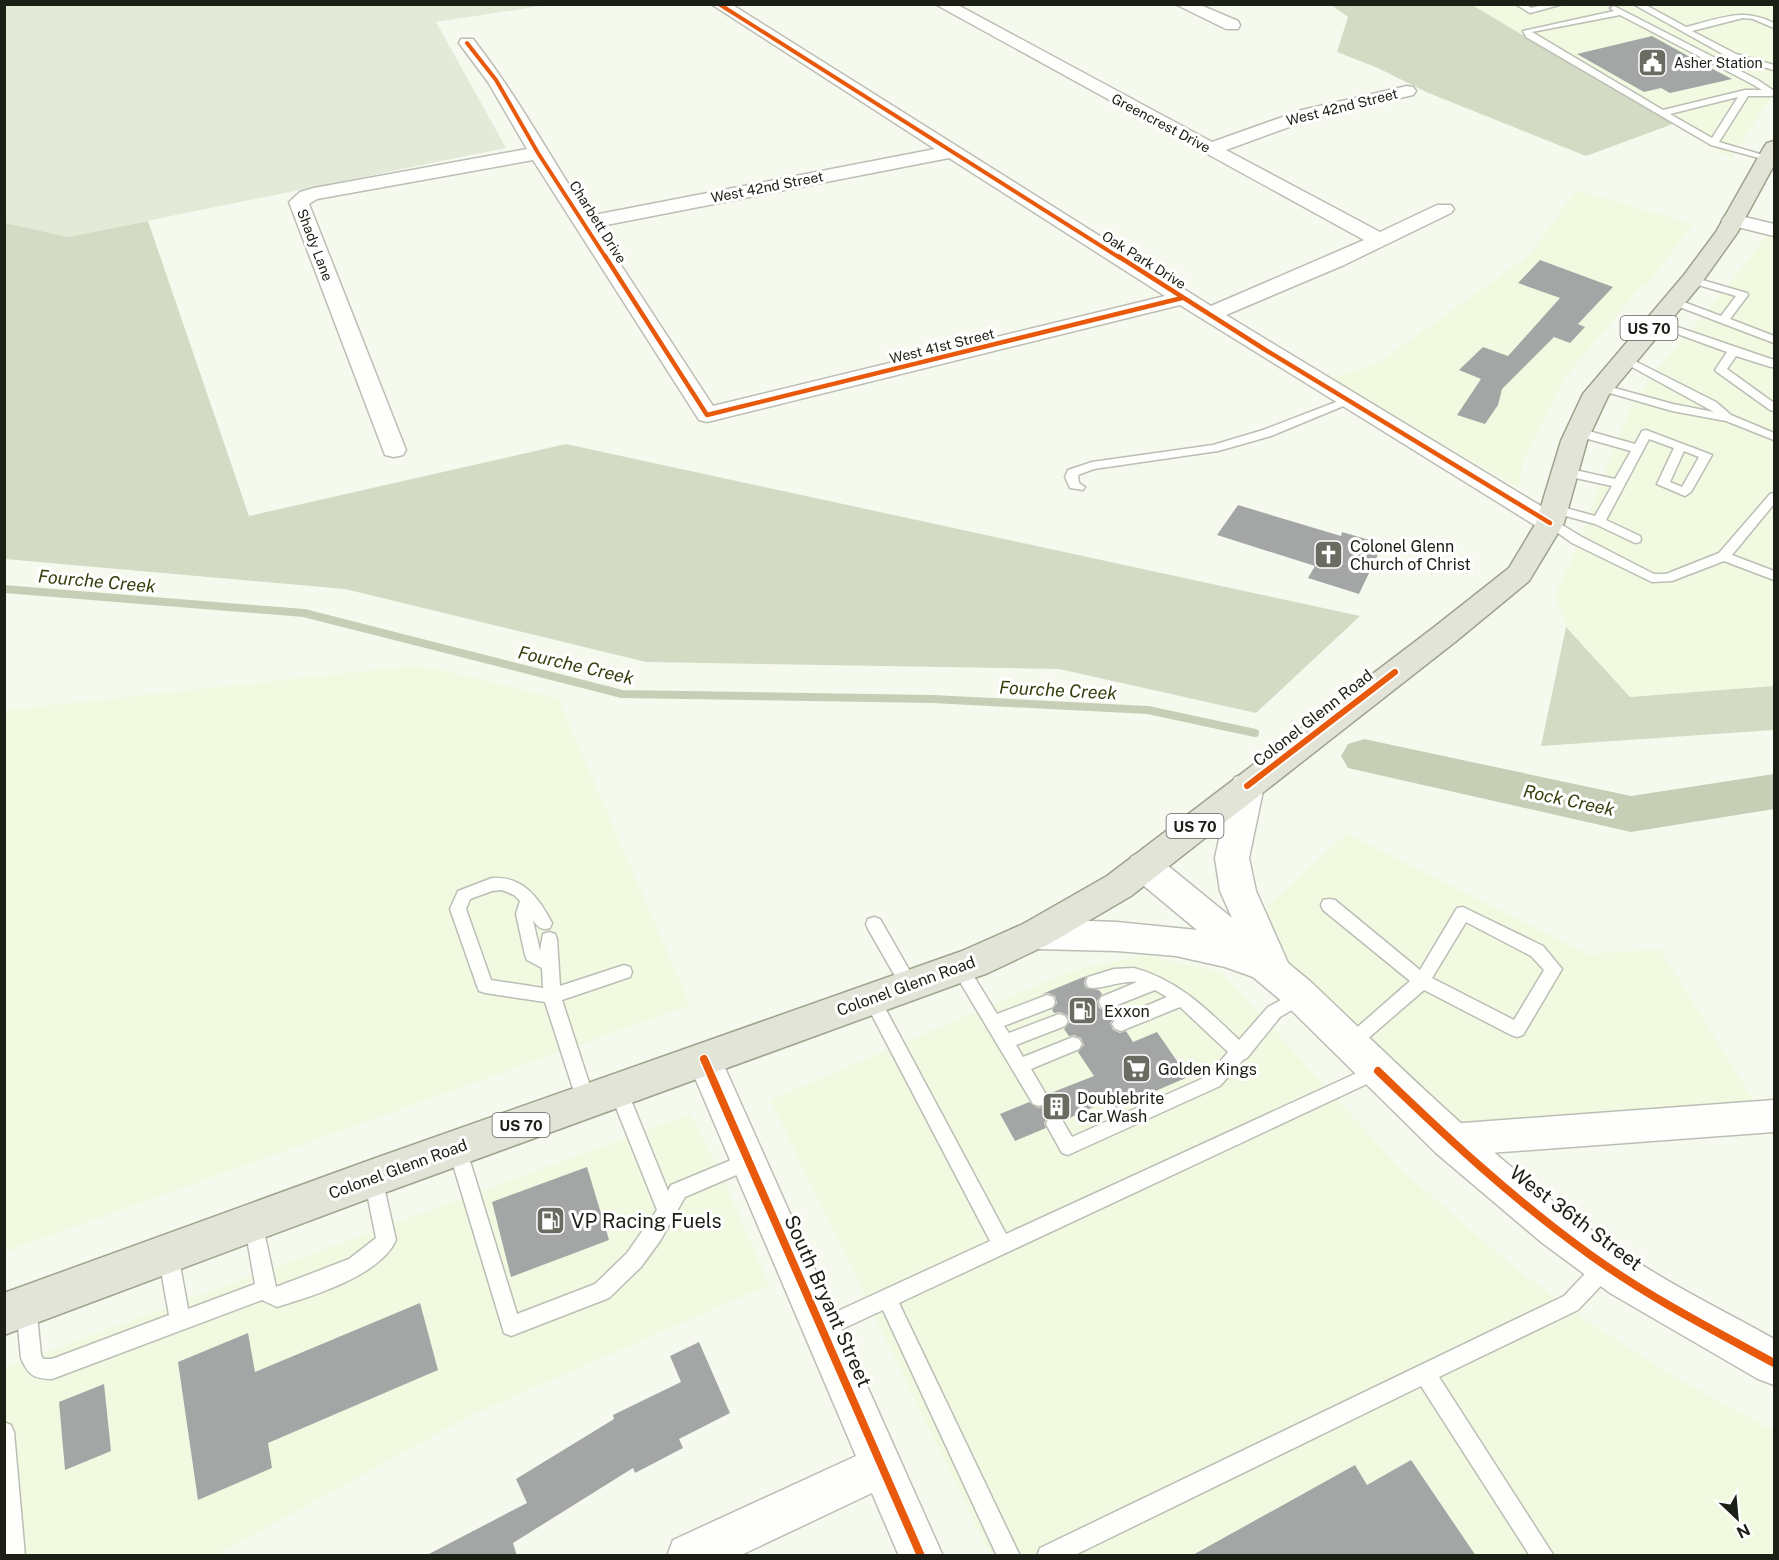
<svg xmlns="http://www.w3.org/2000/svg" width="1779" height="1560" font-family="'Public Sans',sans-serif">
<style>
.built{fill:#f1f9e1}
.green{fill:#e4ead8}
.forest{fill:#d3dbc4}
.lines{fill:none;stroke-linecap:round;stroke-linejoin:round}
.stream{stroke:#c6cfb5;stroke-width:8}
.river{fill:#c6cfb5;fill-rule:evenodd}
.building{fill:#a4a6a5}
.lane-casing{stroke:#bbbeb4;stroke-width:3}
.street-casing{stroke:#bbbeb4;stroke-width:3}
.secondary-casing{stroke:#bbbeb4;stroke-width:3}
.primary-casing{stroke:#9da48c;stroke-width:3}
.lane{fill:#fefefc;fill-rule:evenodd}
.street{fill:#fefefc;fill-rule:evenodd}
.secondary{fill:#fefefc;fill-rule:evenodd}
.primary{fill:#e2e4d8;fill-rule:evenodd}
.cycleway-far3-casing{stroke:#fff;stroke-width:6}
.cycleway-far2-casing{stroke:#fff;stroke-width:8}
.cycleway-far1-casing{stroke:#fff;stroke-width:10}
.cycleway-casing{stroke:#fff;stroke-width:11}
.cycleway-far3{stroke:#e8590c;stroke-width:4}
.cycleway-far2{stroke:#e8590c;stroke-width:4.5}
.cycleway-far1{stroke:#e8590c;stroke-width:6}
.cycleway{stroke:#e8590c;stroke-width:8}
.labels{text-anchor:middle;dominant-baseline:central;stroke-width:6;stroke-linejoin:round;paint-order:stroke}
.far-poi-label{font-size:14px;fill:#1b1f15;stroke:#fff;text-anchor:start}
.far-street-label{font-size:14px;fill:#1b1f15;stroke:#fff}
.shield{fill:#fff;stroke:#5f625b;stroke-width:1.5}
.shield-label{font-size:15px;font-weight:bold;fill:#1b1f15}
.poi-label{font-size:16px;fill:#1b1f15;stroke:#fff;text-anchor:start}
.street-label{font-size:16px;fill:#1b1f15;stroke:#fff}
.water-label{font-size:18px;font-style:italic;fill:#34410e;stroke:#fff}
.near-street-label{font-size:20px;fill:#1b1f15;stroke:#fff}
.near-poi-label{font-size:20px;fill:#1b1f15;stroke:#fff;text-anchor:start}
</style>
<rect width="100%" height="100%" fill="#f6faee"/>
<path class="built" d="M1472,5H1774V93L1736,151L1733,160Z
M1577,190L1693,224L1649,283L1640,288L1565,377L1524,458L1519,488L1330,379L1381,361L1528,256Z
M1774,213V686L1630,697L1566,627L1555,593L1580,542L1602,478L1631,406L1654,373L1711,306L1760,245L1771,229V223Z
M419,665L558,698L690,1005L5,1252V710Z
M1347,833L1588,954L1660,949L1764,1117L1450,1140L1250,922Z
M1146,955L1222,973L1402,1170L1516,1269L1586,1320L1665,1371L1774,1431V1555H990L770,1100L1073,970Z
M690,1114L722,1176L769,1285L470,1416L217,1555L5,1556V1367Z"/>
<path class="green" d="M5,5H548L436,22L506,148L68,237L5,223Z"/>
<path class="forest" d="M1331,5H1472L1673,124L1586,156L1426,92L1378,68L1337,52L1348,17Z
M148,221L249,516L566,444L1360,616L1256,713L1059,669L646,662L345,589L5,559V223L68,237Z
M1566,627L1630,697L1774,686V730L1541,746Z"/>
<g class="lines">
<path class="stream" d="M4,589L304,613L622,694L932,699L1148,710L1255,733"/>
<path class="river" d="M1364,739L1631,796L1774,774V809L1631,832L1348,768L1341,756L1348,744Z"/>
</g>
<path class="building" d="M1652,36L1701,63L1732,79L1670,93L1661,88L1644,92L1577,54Z
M1540,260L1613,287L1578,324L1585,327L1570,343L1554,337L1502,389L1498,405L1485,424L1457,415L1481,379L1459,370L1483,347L1508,356L1560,298L1518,283Z
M1238,505L1341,536L1342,532L1383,544L1359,594L1308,578L1315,566L1217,535Z
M1086,976L1084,983L1086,988L1099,990L1102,994L1097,1001L1099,1008L1106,1011L1112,1009L1116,1016L1110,1023L1113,1030L1120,1033L1126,1031L1133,1042L1157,1032L1188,1077L1116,1108L1111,1099L1065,1120L1056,1114L1048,1116L1044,1123L1046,1128L1015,1141L1000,1114L1029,1102L1038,1108L1046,1106L1050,1099L1048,1094L1094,1076L1078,1052L1084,1045L1081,1038L1074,1035L1069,1036L1064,1029L1070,1022L1067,1015L1060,1012L1054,1013L1052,1010L1057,1003L1055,996L1048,993L1042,994Z
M587,1167L609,1240L511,1277L492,1202Z
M420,1303L438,1370L268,1443L272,1468L198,1500L178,1362L248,1333L255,1372Z
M699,1342L730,1413L679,1439L683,1448L635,1473L633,1468L513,1543L517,1556H425L527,1503L516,1479L614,1419L613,1415L681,1382L670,1356Z
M104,1384L111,1451L65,1470L59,1402Z
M1411,1460L1476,1556H1191L1355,1465L1367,1485Z"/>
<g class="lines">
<defs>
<path id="lane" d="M1515,4H1525L1531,8L1547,4H1563L1530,13Z
M1633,4H1644L1686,27C1721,19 1740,7 1774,23V28L1753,19L1743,18L1692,31L1736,54L1774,65V70L1730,58Z
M1614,6L1758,80L1774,91V95L1772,96H1748L1719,142L1770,157V161L1711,145L1526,37L1523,31L1614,11L1610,8ZM1620,15L1752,84L1762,90H1745L1663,110L1532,32ZM1738,97L1712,138L1670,114Z
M1692,277L1747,293L1748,295L1730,319L1774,336V343L1669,303V299L1673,298L1721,316L1736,296L1688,282L1687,280Z
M1654,319L1774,360V367H1771L1736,356L1727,369L1774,403V411L1770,410L1717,372L1715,370L1727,352L1650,324L1649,322Z
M1625,356L1716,402L1731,415L1774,433V440L1726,421L1672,411L1596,389L1594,387L1600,384L1673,404L1714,412L1621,361L1619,359Z
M1349,397L1355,400L1353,402L1271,436L1218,451L1094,469L1078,475L1079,483L1085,487L1083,490L1070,488L1065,477L1068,470L1092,462L1213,445L1263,430Z
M1578,428L1635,444L1642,431L1646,430L1712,455L1691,492L1685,496L1657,484L1674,448L1649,439L1606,520L1640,536L1641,539L1640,542L1635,543L1595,524L1551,512L1549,509L1555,505L1595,516L1612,486L1562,475L1560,472L1566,468L1615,479L1631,451L1574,435V429ZM1684,451L1699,457L1682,487L1670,482Z
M1774,493V504L1732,555L1774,571V580L1724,561L1672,581L1652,582L1572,543L1544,523L1550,519L1554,520L1582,537L1654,574H1666L1719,553L1770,494Z
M492,878C523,876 539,898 552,923L550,928C541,931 538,927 533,920L540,951L543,934L549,932L555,934L557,939L560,986L624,965L630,967L632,972L630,977L562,1000L595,1101L592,1107L586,1109L580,1107L577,1101L545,1002L485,993L479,991L477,986L450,909L458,891ZM502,890L514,895L520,901L516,914L525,955L527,960L542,968L543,988L491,980L466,909L470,899L492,891Z
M1329,899L1335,900L1420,970L1457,908L1463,907L1543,946L1562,969L1523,1035L1517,1037L1511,1035L1424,990L1357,1048L1351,1050L1345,1048L1342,1043L1345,1038L1410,981L1323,910L1321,905L1323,900ZM1466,922L1531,956L1544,970L1514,1020L1432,978Z
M874,917L880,919L915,980L917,985L915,990L909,992L903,990L868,929L866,924L868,919Z
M959,960L965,962L997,1014L1047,995L1053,997L1055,1002L1053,1007L1004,1026L1009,1033L1059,1014L1065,1016L1068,1021L1065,1026L1016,1045L1023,1057L1073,1037L1079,1039L1082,1044L1079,1049L1031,1069L1048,1098L1045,1104L1039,1106L1033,1104L951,967L953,962Z
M1134,968C1178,980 1207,1009 1239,1040L1268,1007L1301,989L1307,991L1309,996L1307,1001L1280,1017L1247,1058L1243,1060L1220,1086L1068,1155L1062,1153L1046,1124L1049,1118L1055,1116L1061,1118L1072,1137L1208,1076L1228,1052L1180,1007L1121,1031L1115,1029L1112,1024L1115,1019L1167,997L1155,990L1107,1009L1101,1007L1099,1002L1101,997L1137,982C1120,980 1099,991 1088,987L1086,982L1088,977L1114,969Z
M871,991L877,993L1006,1234L1372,1066L1378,1063L1384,1066L1387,1071L1384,1076L899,1303L1020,1556H997L883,1310L821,1339L814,1336L811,1329L814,1322L990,1241L863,998L865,993Z
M618,1082L624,1084L627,1090L668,1191L671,1185L748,1153L755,1155L757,1161L755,1167L685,1197L660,1241L641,1267L609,1298L511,1336L504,1333L448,1148L451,1142L457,1140L463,1142L466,1148L517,1314L595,1284L627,1253L657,1210L609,1090L612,1084Z
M373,1169L380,1172L382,1178L396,1240C380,1276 312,1296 277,1307L262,1300L52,1379C34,1379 28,1375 21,1358L16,1306L19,1299L26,1296L33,1299L36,1306L41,1355L43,1359H52L169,1315L158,1254L161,1248L168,1245L175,1248L178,1254L188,1309L255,1284L244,1222L246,1216L253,1213L260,1216L262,1222L276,1287L349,1259L376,1238L364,1178L366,1172Z
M1606,1257L1613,1259L1616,1266L1613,1273L1578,1310L1439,1377L1554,1556H1530L1421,1386L1073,1556H1037L1040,1548L1564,1296L1599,1259Z
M4,1422L11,1425L14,1432L25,1556H4Z"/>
<path id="street" d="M711,4H731L1211,306L1364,240L935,4H956L1212,142L1302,110L1407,86L1413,87L1416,91L1413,95L1314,118L1226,150L1380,232L1437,205H1451L1454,209L1451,213L1344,265L1226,315L1559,517L1563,523L1559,529L1550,531L1541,529L1180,305L707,422L699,420L533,160L317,199L309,204L406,450L403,455L394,457L385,455L289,202L300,192L314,188L527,149L488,82L459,43L461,39H473C517,95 550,157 589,216L935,149ZM949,158L1165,296L713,406L596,227Z
M1175,4H1198L1238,21L1240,25L1238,29H1226Z
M1732,214L1774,224V236L1725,224L1722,220L1725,216Z
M704,1044L716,1048L721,1059L943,1556H899L872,1493L739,1556H667L673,1540L856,1456L687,1059L692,1048Z
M1774,1100V1132L1450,1156L1437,1152L1432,1140L1437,1128L1450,1124Z"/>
<path id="secondary" d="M1247,774L1259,777L1264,786L1249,858L1256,891L1288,963L1311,982C1415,1081 1518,1184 1639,1263C1682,1291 1730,1314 1774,1339V1385L1758,1379L1610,1293L1541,1242L1436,1153L1285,1004L1253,977L1225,967L1176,956L1117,951L1036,949L1023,944L1018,934L1023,924L1036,919L1117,922L1197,930L1132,876L1127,866L1132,856L1144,852L1156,856L1232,918L1220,891L1215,858L1230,786L1235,777Z"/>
<path id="primary" d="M1774,141V165L1737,233L1700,285L1608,396L1587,441L1564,523L1529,581L1455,642L1131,896L1049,944L988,973L373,1197L4,1335V1293L373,1159L962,951L1023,924L1107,876L1433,628L1509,568L1536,523L1561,441L1583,394L1684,275L1716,232L1764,147L1767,143Z"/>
</defs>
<use href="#lane" class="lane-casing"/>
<use href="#street" class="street-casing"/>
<use href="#secondary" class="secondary-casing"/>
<use href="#primary" class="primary-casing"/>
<use href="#lane" class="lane"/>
<use href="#street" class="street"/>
<use href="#secondary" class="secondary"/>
<use href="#primary" class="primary"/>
<defs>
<path id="cycleway-far3" d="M719,4L1120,258
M467,43L496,80L538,153L606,258"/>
<path id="cycleway-far2" d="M605,256L707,415L1182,298
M1118,256L1264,349L1550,523"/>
<path id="cycleway-far1" d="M1247,786L1395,672"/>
<path id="cycleway" d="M704,1059L921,1556
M1378,1071C1445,1136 1513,1199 1589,1254C1647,1296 1711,1329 1774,1363"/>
</defs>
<use href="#cycleway-far3" class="cycleway-far3-casing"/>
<use href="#cycleway-far2" class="cycleway-far2-casing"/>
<use href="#cycleway-far1" class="cycleway-far1-casing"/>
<use href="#cycleway" class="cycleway-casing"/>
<use href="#cycleway-far3" class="cycleway-far3"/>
<use href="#cycleway-far2" class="cycleway-far2"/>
<use href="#cycleway-far1" class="cycleway-far1"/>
<use href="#cycleway" class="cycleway"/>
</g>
<defs>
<symbol id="civic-square" viewBox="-11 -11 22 22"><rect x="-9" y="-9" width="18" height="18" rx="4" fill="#686c61" stroke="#fff"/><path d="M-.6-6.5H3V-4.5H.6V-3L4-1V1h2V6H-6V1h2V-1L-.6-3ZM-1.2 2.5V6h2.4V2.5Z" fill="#fff"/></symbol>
<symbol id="church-square" viewBox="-11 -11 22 22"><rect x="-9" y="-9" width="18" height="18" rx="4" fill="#686c61" stroke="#fff"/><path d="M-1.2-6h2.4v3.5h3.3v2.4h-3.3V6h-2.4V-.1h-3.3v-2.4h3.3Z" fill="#fff"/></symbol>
<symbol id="fuel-square" viewBox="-11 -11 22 22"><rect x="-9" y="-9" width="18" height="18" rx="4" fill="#686c61" stroke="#fff"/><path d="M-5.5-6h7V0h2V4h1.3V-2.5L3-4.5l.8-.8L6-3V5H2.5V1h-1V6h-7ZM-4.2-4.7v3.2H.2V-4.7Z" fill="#fff"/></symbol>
<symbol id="supermarket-square" viewBox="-11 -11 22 22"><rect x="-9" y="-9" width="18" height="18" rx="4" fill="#686c61" stroke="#fff"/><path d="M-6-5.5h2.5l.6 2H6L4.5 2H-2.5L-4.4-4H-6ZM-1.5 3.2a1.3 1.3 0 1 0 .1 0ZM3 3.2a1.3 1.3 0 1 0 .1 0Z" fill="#fff"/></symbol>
<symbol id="building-square" viewBox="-11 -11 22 22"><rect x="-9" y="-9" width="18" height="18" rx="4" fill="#686c61" stroke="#fff"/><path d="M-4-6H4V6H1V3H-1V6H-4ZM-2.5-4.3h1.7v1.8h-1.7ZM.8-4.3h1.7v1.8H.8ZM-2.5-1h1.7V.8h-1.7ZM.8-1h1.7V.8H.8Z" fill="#fff"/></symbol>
</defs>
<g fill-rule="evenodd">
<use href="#civic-square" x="1636" y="46" width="33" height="33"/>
<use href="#church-square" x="1312" y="538" width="33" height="33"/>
<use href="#fuel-square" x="1066" y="994" width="33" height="33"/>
<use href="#supermarket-square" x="1120" y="1052" width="33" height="33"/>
<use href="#building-square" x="1040" y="1090" width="33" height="33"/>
<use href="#fuel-square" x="534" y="1204" width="33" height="33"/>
</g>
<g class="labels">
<g class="far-poi-label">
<text x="1674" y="63">Asher Station</text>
</g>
<g class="far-street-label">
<text transform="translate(1342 107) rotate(-14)">West 42nd Street</text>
<text transform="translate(1161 123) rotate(28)">Greencrest Drive</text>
<text transform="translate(767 187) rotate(-11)">West 42nd Street</text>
<text transform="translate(598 222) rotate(58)">Charbett Drive</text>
<text transform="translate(315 245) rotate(69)">Shady Lane</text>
<text transform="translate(1144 260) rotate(32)">Oak Park Drive</text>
<text transform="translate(942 346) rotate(-14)">West 41st Street</text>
</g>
<g class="shield">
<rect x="1620.5" y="316" width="57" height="24" rx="4.5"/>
<rect x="1166.5" y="814" width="57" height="24" rx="4.5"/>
<rect x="492.5" y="1113" width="57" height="24" rx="4.5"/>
</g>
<g class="shield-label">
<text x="1649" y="328">US 70</text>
<text x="1195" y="826">US 70</text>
<text x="521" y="1125">US 70</text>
</g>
<g class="poi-label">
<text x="1350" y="546">Colonel Glenn<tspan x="1350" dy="18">Church of Christ</tspan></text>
<text x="1104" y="1011">Exxon</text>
<text x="1158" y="1069">Golden Kings</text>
<text x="1077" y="1098">Doublebrite<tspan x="1077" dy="18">Car Wash</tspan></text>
</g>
<g class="street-label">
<text transform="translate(1313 718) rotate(-38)">Colonel Glenn Road</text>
<text transform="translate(906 986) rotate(-20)">Colonel Glenn Road</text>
<text transform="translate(398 1169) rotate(-20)">Colonel Glenn Road</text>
</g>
<g class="water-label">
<text transform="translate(97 581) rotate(5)">Fourche Creek</text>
<text transform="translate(576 665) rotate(13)">Fourche Creek</text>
<text transform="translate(1058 690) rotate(3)">Fourche Creek</text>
<text transform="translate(1569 800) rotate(12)">Rock Creek</text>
</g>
<g class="near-street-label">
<text transform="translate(1576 1218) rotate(37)">West 36th Street</text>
<text transform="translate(828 1301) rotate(66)">South Bryant Street</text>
</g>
<g class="near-poi-label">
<text x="571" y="1221">VP Racing Fuels</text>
</g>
</g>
<rect width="1779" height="1560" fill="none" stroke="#1b1f15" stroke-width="12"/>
<g transform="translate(1737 1518) rotate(154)" stroke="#ffffff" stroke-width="4.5" paint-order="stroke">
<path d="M0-4.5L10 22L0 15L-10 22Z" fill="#1b1f15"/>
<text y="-9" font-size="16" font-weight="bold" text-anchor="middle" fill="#1b1f15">N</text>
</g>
</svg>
